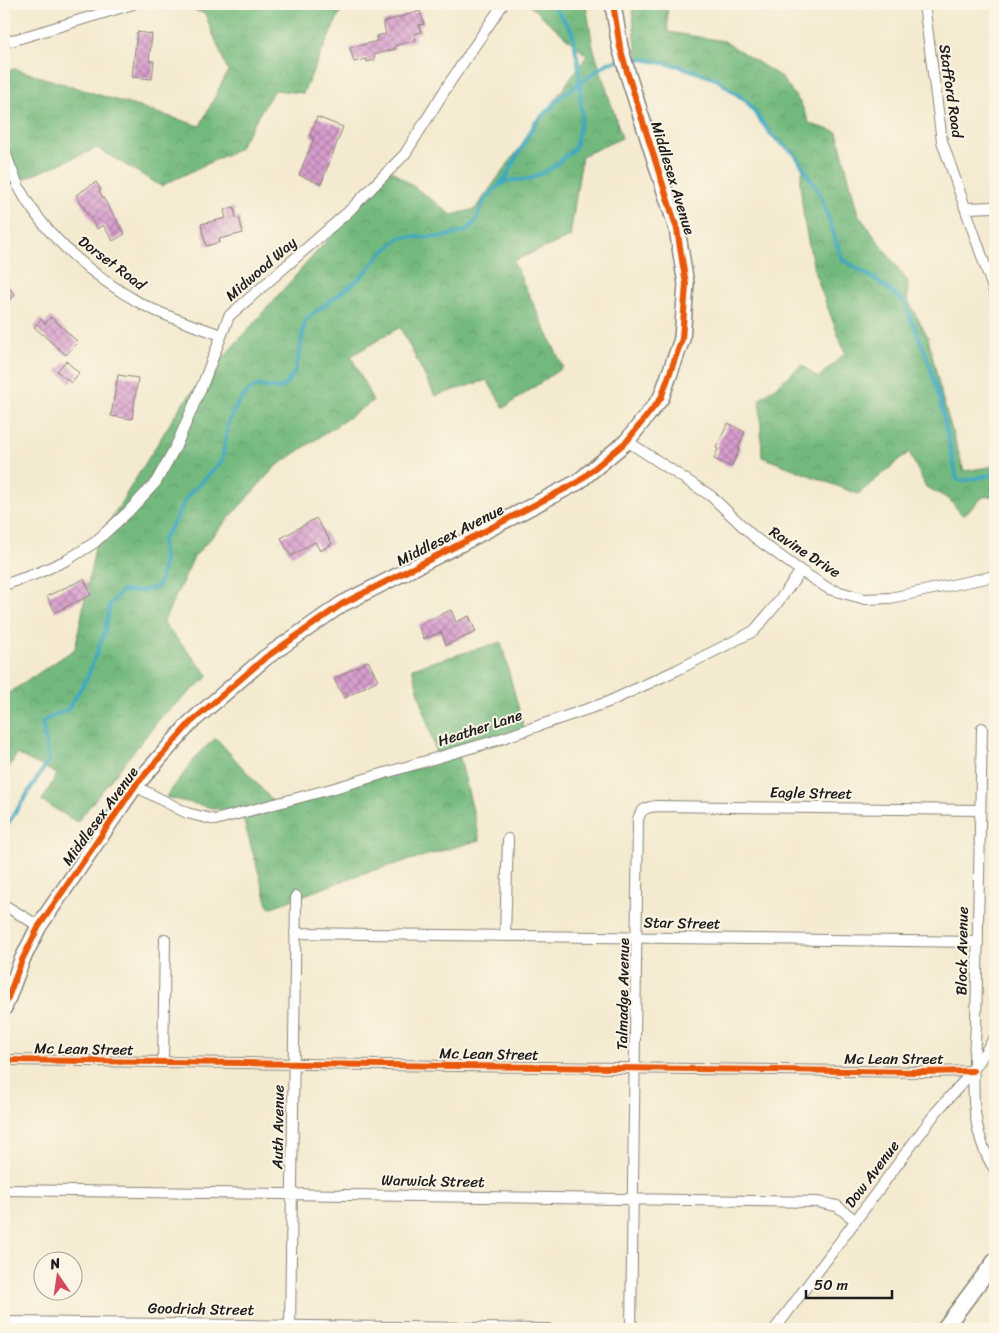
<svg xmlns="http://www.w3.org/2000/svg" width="999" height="1333" font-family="Sriracha,sans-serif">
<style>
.forest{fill:url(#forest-crowns);stroke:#486a4d}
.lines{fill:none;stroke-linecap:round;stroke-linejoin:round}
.stream{stroke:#3fa9bf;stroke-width:4}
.building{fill:url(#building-cross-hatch)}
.street-casing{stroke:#888376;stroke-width:12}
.secondary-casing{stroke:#888376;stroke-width:18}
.street{stroke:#fff;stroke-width:10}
.secondary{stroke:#fff;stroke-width:15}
.cycleway-casing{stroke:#fcf5e5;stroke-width:9}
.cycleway{stroke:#e8590c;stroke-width:6}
.labels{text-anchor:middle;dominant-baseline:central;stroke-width:4;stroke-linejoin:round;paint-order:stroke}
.street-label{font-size:15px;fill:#1c1c1c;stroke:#fcf5e5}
</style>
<defs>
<pattern id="forest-crowns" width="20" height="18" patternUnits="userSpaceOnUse" patternTransform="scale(1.25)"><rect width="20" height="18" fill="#73b97e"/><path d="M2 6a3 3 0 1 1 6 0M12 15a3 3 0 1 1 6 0" fill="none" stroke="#639e6c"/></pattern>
<pattern id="building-cross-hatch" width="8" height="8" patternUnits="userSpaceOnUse" patternTransform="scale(1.25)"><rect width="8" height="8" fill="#d89dcd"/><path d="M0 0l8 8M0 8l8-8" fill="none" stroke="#ae7fa6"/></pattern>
</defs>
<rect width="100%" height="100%" fill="#fcf5e5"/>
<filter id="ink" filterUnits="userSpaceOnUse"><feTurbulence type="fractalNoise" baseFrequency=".02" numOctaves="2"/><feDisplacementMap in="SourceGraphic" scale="10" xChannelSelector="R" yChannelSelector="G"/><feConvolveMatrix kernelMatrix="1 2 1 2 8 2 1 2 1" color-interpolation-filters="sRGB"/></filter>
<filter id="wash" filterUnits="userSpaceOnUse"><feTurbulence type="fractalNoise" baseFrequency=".0096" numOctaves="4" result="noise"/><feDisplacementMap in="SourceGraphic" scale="20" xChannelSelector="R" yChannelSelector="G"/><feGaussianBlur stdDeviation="1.12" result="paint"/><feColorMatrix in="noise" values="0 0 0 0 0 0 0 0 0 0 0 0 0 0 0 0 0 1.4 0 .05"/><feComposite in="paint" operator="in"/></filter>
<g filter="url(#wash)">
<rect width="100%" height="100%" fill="#f4ead0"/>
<path class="forest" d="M180,4H344L303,93L274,90L238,149L161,186L97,148L12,184L4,158V72L15,69L200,126L228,71L205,14Z
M528,4H586L593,47L622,138L582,156L570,237L513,261L563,367L504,408L487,380L435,396L400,327L351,356L373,401L275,467L194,557L163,623L209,676L162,716L77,822L42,801L57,774L17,754L4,775V696L75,649L96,543L182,404L390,169L452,215L475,209L587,56Z
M632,4H667L668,32L724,41L781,77L801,104L810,124L837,132L858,214L908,282L907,299L928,337L942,397L964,471L995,466V496L983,497L963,516L949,499L926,487L909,452L858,494L762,457L760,399L802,365L818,378L845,353L815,274L804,221L800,182L803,168L795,154L772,136L747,102L716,79L679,66L637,58Z
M501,642L526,737L459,754L480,840L364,873L269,908L242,815L166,797L199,753L216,738L277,806L438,760L412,668Z"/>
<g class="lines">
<path class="stream" d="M627,59L637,58L679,66L716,79L747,102L772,136L795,154L821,196L842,259L879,282L904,302L926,354L940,400L957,479L963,481L995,474
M500,184L507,175L535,123L563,95L608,63L620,60
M4,830L49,760L42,722L68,709L87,678L105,631L110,604L122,591H141L157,587C165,573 164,557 162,540L173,524L187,497L222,461L228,423L237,405L249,390L258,386L279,389L287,383L294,373L299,357L305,320L359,279L382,253L401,237H442L466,231L476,221L484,201L497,187L506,181L530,179L552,168L575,148L582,116L578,62L572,31L552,4"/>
</g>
<g id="blocks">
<path class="building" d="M420,11L424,24L419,25L421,32L414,34L416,40L395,46V49L374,55L375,60L367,62L366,59L354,62L350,48L377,41L376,36L386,34L383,22Z
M137,32L152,34L149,61H154L152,79L132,77Z
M317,117L343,127L321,184L299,175L314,138L310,136Z
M96,182L101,190L99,191L125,234L113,241L103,225L97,229L76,195Z
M234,207L236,218L239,217L243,233L219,239L220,242L206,246L201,224L226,218L224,210Z
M4,280L15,295L4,303Z
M51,317L78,342L66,355L34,327L41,319L45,324Z
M66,361L79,373L71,383L57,371Z
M118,375L138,378L132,419L111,416Z
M728,423L745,432L738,447L740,448L731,467L714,459L718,449L716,448Z
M316,518L332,544L320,551L315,542L291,556L281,538Z
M84,579L91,595L55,612L47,596Z
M451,610L456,622L469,616L476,632L446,645L441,632L424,639L418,625Z
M368,661L378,680L344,698L334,679Z"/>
</g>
</g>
<g filter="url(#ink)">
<use href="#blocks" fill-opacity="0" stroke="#888376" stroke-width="1"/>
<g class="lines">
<defs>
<path id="street" d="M924,4L942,141L995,294
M4,43L133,4
M4,149C9,163 14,178 21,191C46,237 95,278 140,303C165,317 194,325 221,335
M965,208L995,207
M627,441L711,496L754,537L801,571L829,589L865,599L890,598L995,576
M4,585L38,573L67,560L94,543L128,512L156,482L176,446L204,381L229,316L348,212L405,154L450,82L503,4
M982,728L976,1024C973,1073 967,1128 995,1170
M135,786L187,813L215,820L331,789L494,741L608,702L677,670L754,631L775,606L801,571
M4,905L39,926
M295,933L978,942
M505,935L508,839
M4,1060L924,1072L973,1071
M163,1062L165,939
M4,1190L817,1202L837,1206L856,1221
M4,1322L548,1329
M290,1329L296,896
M631,1329L638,820C640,809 647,807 657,806L980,810
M775,1329L937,1111L973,1071L995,1037"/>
<path id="secondary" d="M4,1008L22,960L39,926L135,786L190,723L265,658L342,604L462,543L578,482L627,441L661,398L682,339L686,284L677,229L628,75L620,47L613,4
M944,1329L995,1261"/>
</defs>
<use href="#street" class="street-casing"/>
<use href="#secondary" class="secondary-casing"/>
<use href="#street" class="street"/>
<use href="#secondary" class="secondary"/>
<defs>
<path id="cycleway" d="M4,1008L22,960L39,926L135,786L190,723L265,658L342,604L462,543L578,482L627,441L661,398L682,339L686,284L677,229L628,75L620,47L613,4
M4,1060L924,1072L973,1071"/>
</defs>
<use href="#cycleway" class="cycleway-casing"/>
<use href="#cycleway" class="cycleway"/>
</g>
</g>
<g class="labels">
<g class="street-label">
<text transform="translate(951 91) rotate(82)">Stafford Road</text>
<text transform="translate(673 178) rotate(73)">Middlesex Avenue</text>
<text transform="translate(112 263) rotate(37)">Dorset Road</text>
<text transform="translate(261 269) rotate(-41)">Midwood Way</text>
<text transform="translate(450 535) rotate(-27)">Middlesex Avenue</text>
<text transform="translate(805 552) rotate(33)">Ravine Drive</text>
<text transform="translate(480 728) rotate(-18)">Heather Lane</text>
<text transform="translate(811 793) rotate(1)">Eagle Street</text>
<text transform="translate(100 816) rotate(-54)">Middlesex Avenue</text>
<text transform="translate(682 923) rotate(1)">Star Street</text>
<text transform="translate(962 951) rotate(-89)">Block Avenue</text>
<text transform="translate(623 994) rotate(-89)">Talmadge Avenue</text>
<text transform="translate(84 1049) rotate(1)">Mc Lean Street</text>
<text transform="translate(489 1054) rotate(1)">Mc Lean Street</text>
<text x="894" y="1059">Mc Lean Street</text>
<text transform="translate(278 1127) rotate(-89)">Auth Avenue</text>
<text transform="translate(872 1174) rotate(-53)">Dow Avenue</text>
<text transform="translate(433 1181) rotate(1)">Warwick Street</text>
<text transform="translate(201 1309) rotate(1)">Goodrich Street</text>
</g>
</g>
<rect width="999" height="1333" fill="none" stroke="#fcf5e5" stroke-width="20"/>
<g transform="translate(58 1276) rotate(347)"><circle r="24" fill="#fcf5e5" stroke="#a29e95"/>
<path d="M0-4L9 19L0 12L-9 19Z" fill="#d1495b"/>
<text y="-8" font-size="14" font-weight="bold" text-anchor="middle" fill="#1c1c1c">N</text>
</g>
<path d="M806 1290v8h86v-8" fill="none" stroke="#1c1c1c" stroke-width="2.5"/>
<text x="814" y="1290" font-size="15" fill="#1c1c1c" stroke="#fcf5e5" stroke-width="4" paint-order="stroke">50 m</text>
</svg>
